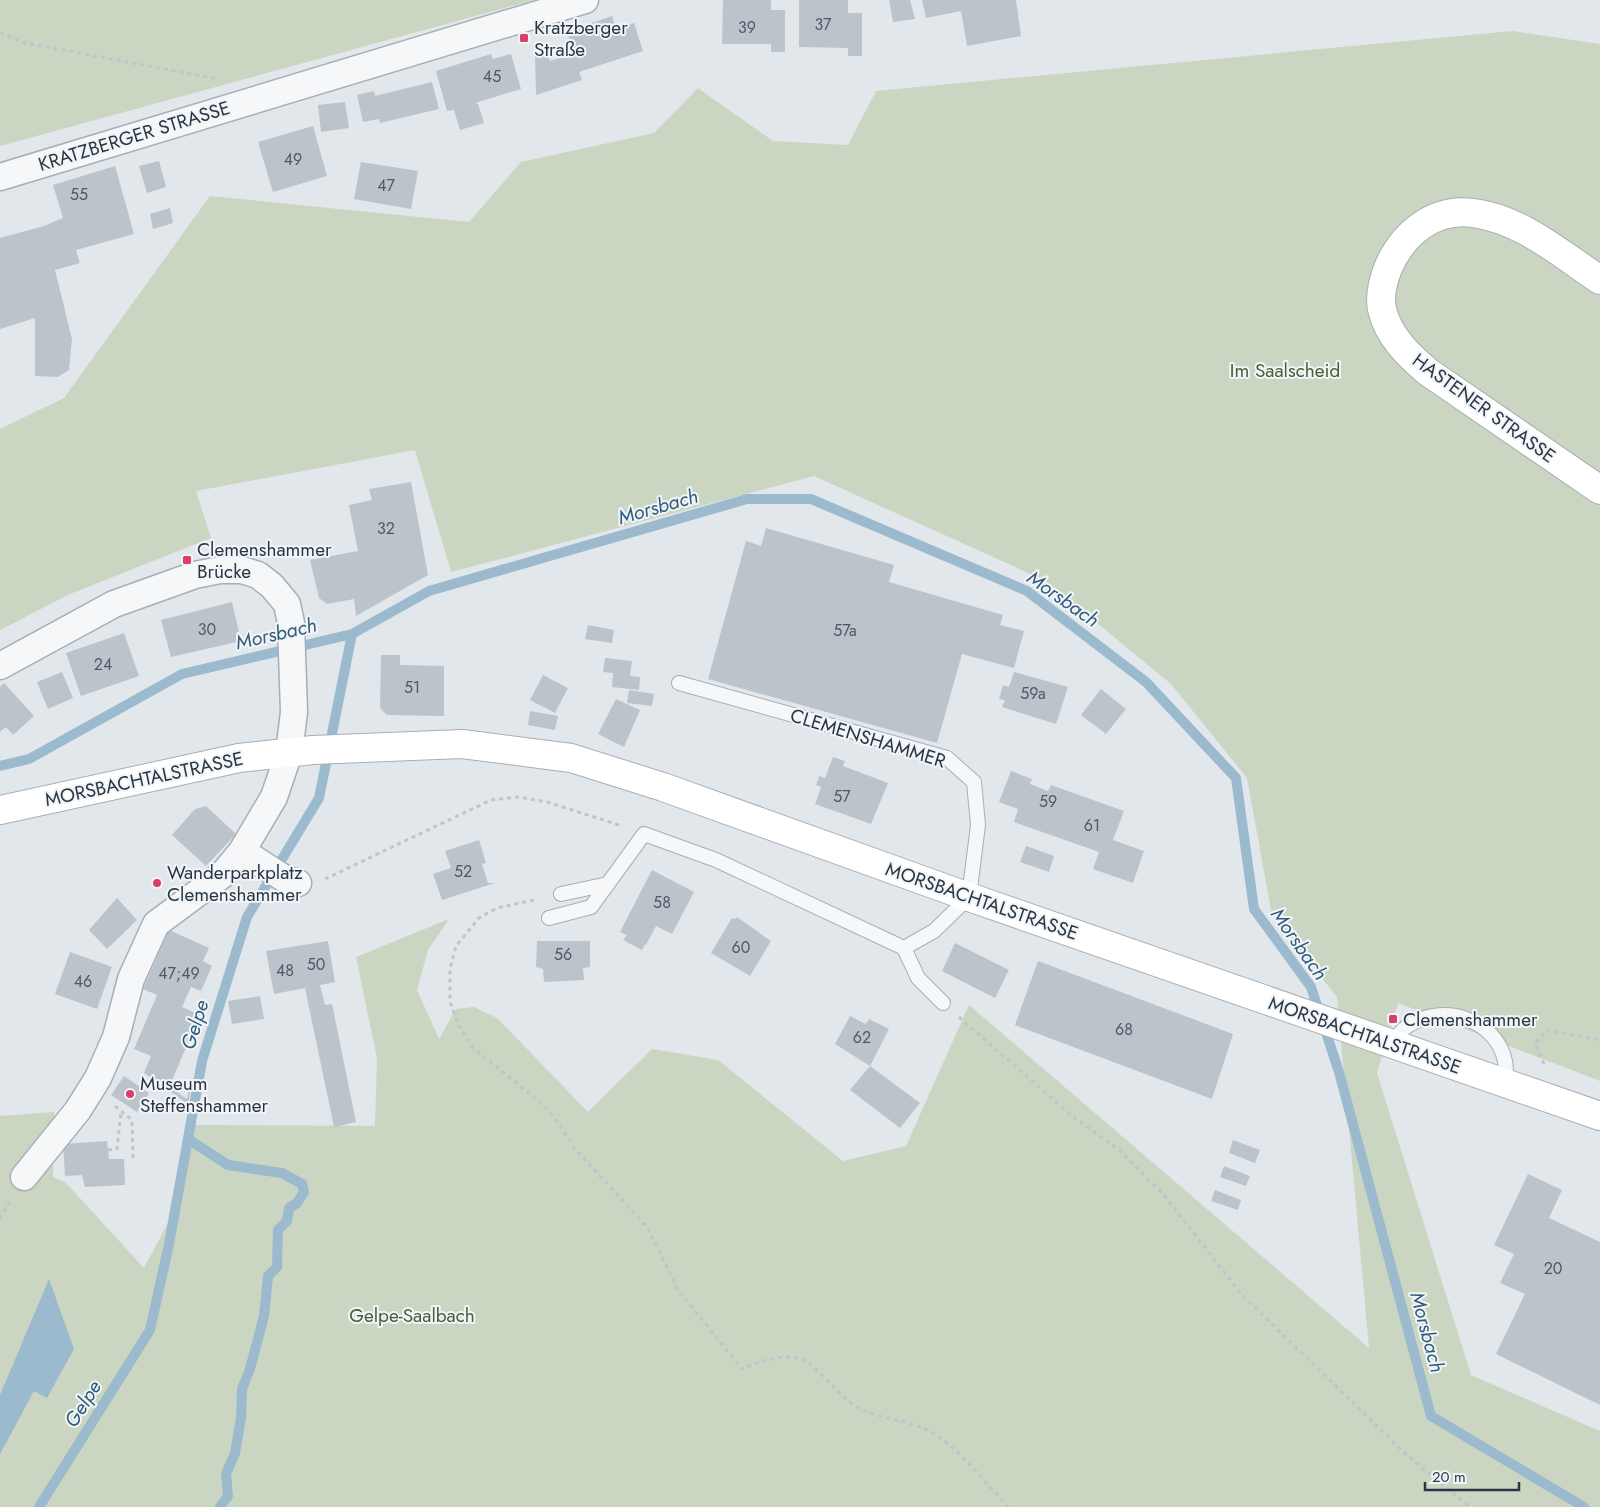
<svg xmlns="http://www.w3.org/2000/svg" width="1600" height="1507" font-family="Jost,sans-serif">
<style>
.green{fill:#cad5c2}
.water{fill:#9bbacd}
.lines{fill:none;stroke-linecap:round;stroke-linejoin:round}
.stream{stroke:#9bbacd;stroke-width:10}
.building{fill:#bbc3cb}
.lane-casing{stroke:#a7aeb6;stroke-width:16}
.street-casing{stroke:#a7aeb6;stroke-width:29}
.secondary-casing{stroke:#a7aeb6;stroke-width:30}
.path{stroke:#c0c5ca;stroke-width:3;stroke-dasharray:4 4;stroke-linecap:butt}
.lane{stroke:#f5f7f9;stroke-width:14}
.street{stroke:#f5f7f9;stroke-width:26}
.secondary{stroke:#fff;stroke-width:28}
.poi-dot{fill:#d6406a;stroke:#f2f5f8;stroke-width:2}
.labels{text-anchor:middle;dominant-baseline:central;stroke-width:4;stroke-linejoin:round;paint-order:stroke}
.number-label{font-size:16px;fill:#4e5966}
.poi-label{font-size:19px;fill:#293644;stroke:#f2f5f8;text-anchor:start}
.street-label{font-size:19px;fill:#293644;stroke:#f2f5f8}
.park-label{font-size:19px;fill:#436135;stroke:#f2f5f8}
.water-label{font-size:20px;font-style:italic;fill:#305b7b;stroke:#f2f5f8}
</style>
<rect width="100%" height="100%" fill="#e2e7eb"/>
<path class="green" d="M0,0H534L0,146Z
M1512,31L1600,44V1081L1398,1003L1377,1073L1471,1375L1600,1431V1507H0V1116L54,1112L53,1177L66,1183L144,1268L175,1210L190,1125L375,1126L377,1058L356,957L449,919L428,950L417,990L439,1039L456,1009L474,1007L497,1018L588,1112L652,1049L718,1060L843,1161L906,1146L969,1005L1369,1348L1337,997L1272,915L1247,778L1171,684L1046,581L814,476L451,572L415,450L196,491L211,538L70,594L0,630V429L64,398L210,196L469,222L521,162L654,133L698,88L773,141L848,145L876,91Z"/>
<path class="water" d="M49,1279L74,1349L47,1398L34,1391L0,1454V1395Z"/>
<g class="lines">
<path class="stream" d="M0,766L29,759L182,674L352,634L429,591L747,499H811L1027,591L1146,682L1236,778L1254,909L1311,987L1339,1072L1431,1416L1584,1507
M188,1139L228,1165L282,1173L302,1184L304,1192L297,1203L289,1208L287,1221L278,1230L277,1267L268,1276L264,1316L250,1369L242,1389L241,1418L235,1453L226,1474L228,1496L220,1507
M39,1507L150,1330L169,1244L202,1061L247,917L319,798L352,634"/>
</g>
<path class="building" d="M723,0H771V10H785V52H771V44H722Z
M799,0H848V13H862V56H848V48L799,47Z
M889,0H910L915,19L893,22Z
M922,0H1016L1021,36L967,46L961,11L926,18Z
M612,16L616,29L634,23L643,51L579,72L582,80L536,95L535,56H548L550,61L574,54L567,32Z
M491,54L493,59L511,54L521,89L475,103L478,104L484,123L460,130L454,110L447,111L436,71Z
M432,82L439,109L380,123L379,119L363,122L357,95L374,91L375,96Z
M345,102L349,128L321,132L318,105Z
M313,126L327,176L273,192L258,142Z
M159,161L166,187L147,193L139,166Z
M361,162L418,171L411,209L354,199Z
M115,166L134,234L76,250L80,263L55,270L72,339L69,370L58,377L35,376V318L0,329V238L44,226L63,218L53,185Z
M170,208L173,223L153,229L150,214Z
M411,482L428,575L356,616L354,599L327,604L319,598L310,560L358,551L349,505L372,500L369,489Z
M766,528L894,565L889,582L1003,615L1000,625L1024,631L1014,668L962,654L937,743L708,679L746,541L761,546Z
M232,602L241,641L171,657L161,620Z
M588,625L614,630L612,643L585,639Z
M124,633L139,676L81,696L66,653Z
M381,655H400V665L444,666V716L387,715L380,708Z
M605,658L632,661L630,676L640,677L639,690L612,687L613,673L603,672Z
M62,672L73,698L48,709L37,682Z
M1014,672L1068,687L1056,724L1002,707L1005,700L999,699L1003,685L1009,687Z
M543,675L568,688L555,713L530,700Z
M4,683L34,716L13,735L6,727L0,732V687Z
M1101,689L1126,709L1106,734L1081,715Z
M629,690L654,694L652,706L627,703Z
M616,699L640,710L624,747L598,734Z
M530,711L558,716L555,730L528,725Z
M833,757L845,761L843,766L888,783L871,824L815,804L821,787L816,785L819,776L825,778Z
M1011,771L1032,779L1030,784L1048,791L1051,785L1124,811L1113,840L1144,851L1133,883L1093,869L1099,852L1014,822L1018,809L999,802Z
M206,806L236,834L206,866L172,835L195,809Z
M479,840L486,863L482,864L488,883H495L442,900L433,874L451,868L445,851Z
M1026,846L1054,856L1049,872L1020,862Z
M652,870L694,892L672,934L656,926L646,945L645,944L642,950L623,940L627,935L620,932Z
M117,898L137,920L107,949L89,930Z
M737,917L771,941L750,976L711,953L732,918L735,919Z
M169,930L209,948L203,961L212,966L201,991L191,987L182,1007L200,1015L172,1080L174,1081L171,1088L187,1099L190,1081H192L188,1104L144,1073L151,1056L134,1049L157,995L143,989Z
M328,941L335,982L320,985L325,1005L332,1004L356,1122L334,1127L305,988L274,994L266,951Z
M537,941H590V967L583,968L584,980L544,982L543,969L536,967Z
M955,943L1009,970L995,998L942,971Z
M70,952L112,967L97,1009L55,994Z
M1038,961L1233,1034L1212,1099L1015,1025Z
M260,996L264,1019L232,1024L228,1001Z
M850,1016L866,1024L869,1019L889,1029L870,1066L835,1044Z
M870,1066L920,1103L900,1128L850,1090Z
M124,1076L149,1093L137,1112L111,1095Z
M1233,1140L1260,1150L1255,1163L1229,1153Z
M107,1141L109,1159H124L125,1185L85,1187L82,1175L65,1176L63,1144Z
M1224,1166L1250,1176L1246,1186L1220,1177Z
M1528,1174L1562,1190L1549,1218L1600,1242V1405L1496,1354L1525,1294L1500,1283L1514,1254L1494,1245Z
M1215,1190L1241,1200L1238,1210L1211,1201Z"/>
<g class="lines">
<defs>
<path id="lane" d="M679,683L947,758L974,782L978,825L969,897L934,931L904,948
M561,894L608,884
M549,918L591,907L644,834L716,860L904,948L918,978L943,1003
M1391,1044C1396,1038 1402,1029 1409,1025C1443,1003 1496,1019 1505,1061C1506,1068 1506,1076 1507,1084"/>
<path id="street" d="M0,177L585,0
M0,666L114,604L195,575L220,570H242L258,575L272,586L287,604L291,623L294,712L289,753L274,797L242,851L222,875L156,924L131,979L116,1037L98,1078L78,1110L24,1177
M242,851L285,879L298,883"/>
<path id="secondary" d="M1600,280C1561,254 1521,219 1473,213C1434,208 1403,233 1388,268C1383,281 1379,295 1382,309C1388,336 1408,355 1428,372L1600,490
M0,810L239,758L313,750L462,744L571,758L663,787L969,897L1600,1116"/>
</defs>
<use href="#lane" class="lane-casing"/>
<use href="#street" class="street-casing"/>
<use href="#secondary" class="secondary-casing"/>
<path class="path" d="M0,33L26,43L218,79
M325,879L491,800L519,797L547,802L622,826
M534,900L497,908L479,918L456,946L450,969V1002L459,1026L472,1047L542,1104L560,1125L574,1148L648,1228L678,1290L742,1369C760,1361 793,1349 811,1365C827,1378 838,1395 856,1406C876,1419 904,1419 925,1429C953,1441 987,1484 1008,1507
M959,1017L1072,1116L1118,1149L1164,1195L1242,1295L1409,1457L1470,1507
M1544,1064L1535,1044L1547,1030L1600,1040
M115,1106L132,1120L133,1159
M108,1150L117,1149L121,1112
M0,1219L10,1201"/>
<use href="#lane" class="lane"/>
<use href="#street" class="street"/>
<use href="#secondary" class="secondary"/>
</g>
<g class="poi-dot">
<rect x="519" y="33" width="10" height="10" rx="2.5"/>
<rect x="182" y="555" width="10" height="10" rx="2.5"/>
<circle cx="157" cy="883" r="5"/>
<rect x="1388" y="1014" width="10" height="10" rx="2.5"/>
<circle cx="130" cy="1094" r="5"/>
</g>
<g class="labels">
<g class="number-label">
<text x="823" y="24">37</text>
<text x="747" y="27">39</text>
<text x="492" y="76">45</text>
<text x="293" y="159">49</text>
<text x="386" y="185">47</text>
<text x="79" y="194">55</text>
<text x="386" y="528">32</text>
<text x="207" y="629">30</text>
<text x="845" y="630">57a</text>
<text x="103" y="664">24</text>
<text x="412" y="687">51</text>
<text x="1033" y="693">59a</text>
<text x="842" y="796">57</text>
<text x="1048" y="801">59</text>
<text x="1092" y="825">61</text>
<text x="463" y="871">52</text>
<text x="662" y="902">58</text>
<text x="741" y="947">60</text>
<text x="563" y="954">56</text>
<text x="316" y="964">50</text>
<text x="285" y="970">48</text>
<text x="179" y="973">47;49</text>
<text x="83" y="981">46</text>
<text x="1124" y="1029">68</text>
<text x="862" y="1037">62</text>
<text x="1553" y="1268">20</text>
</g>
<g class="poi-label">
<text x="534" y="27">Kratzberger<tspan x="534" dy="22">Straße</tspan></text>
<text x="197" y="549">Clemenshammer<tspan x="197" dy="22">Brücke</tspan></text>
<text x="167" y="872">Wanderparkplatz<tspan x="167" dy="22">Clemenshammer</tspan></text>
<text x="1403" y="1019">Clemenshammer</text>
<text x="140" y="1083">Museum<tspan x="140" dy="22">Steffenshammer</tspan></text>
</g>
<g class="street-label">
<text transform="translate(134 136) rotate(-17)">KRATZBERGER STRASSE</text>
<text transform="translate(1484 408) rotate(36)">HASTENER STRASSE</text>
<text transform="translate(868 738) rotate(17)">CLEMENSHAMMER</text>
<text transform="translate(144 779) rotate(-12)">MORSBACHTALSTRASSE</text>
<text transform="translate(982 901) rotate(19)">MORSBACHTALSTRASSE</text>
<text transform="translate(1365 1035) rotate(19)">MORSBACHTALSTRASSE</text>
</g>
<g class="park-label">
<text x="1285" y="370">Im Saalscheid</text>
<text x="412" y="1315">Gelpe-Saalbach</text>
</g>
<g class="water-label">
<text transform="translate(658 507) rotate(-16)">Morsbach</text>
<text transform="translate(1063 599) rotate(35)">Morsbach</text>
<text transform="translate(276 634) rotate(-13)">Morsbach</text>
<text transform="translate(1299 944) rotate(55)">Morsbach</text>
<text transform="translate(195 1025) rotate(-73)">Gelpe</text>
<text transform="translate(1427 1332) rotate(75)">Morsbach</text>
<text transform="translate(83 1404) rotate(-58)">Gelpe</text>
</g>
</g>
<path d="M1425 1482v8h94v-8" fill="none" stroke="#293644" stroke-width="2.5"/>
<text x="1432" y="1482" font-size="15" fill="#293644" stroke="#f2f5f8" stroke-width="4" paint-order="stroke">20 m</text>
</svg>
